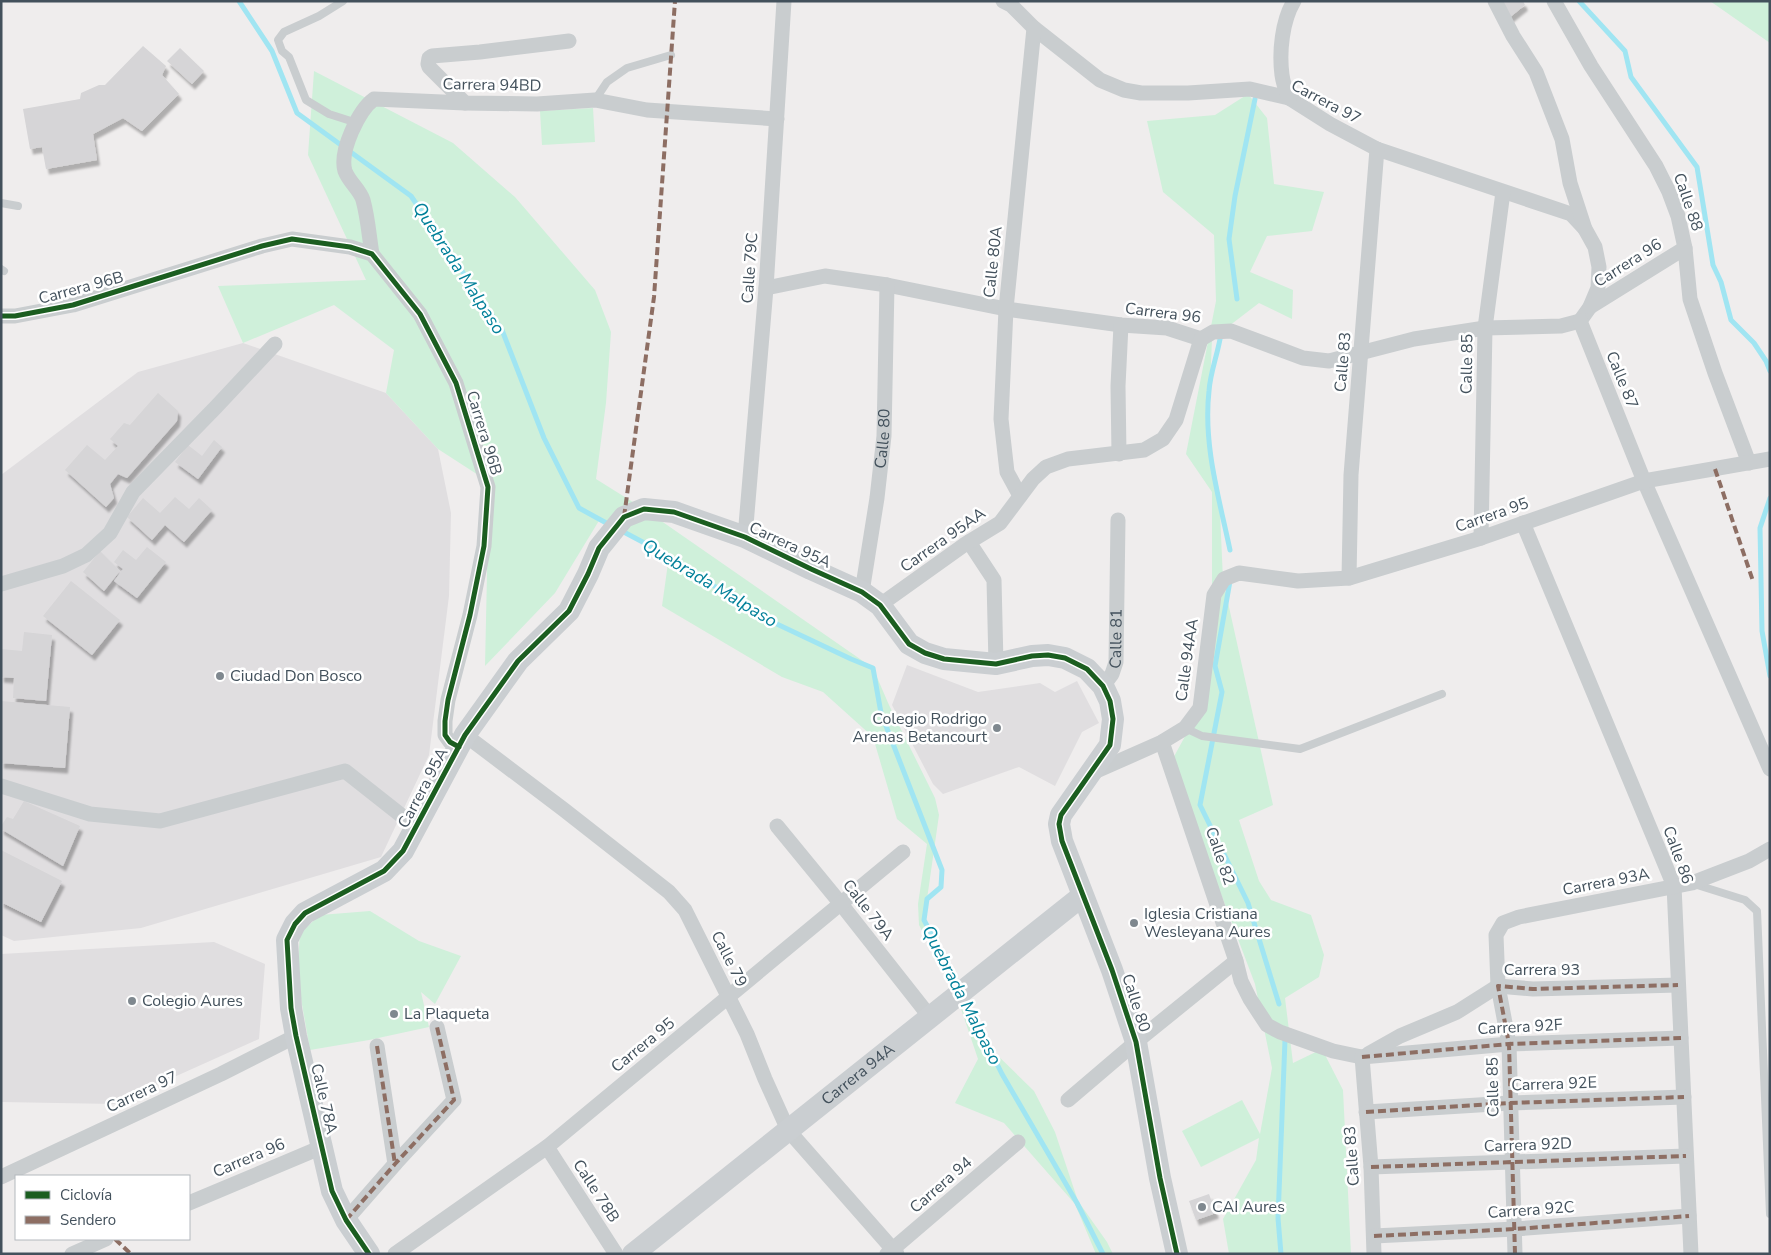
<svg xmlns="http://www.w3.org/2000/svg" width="1771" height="1255" font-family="'Nunito Sans',sans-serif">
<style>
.education{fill:#e0dee0}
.green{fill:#cff0da}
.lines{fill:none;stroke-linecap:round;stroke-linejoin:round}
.stream{stroke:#a0e5f2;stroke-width:5}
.building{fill:#d6d5d7;filter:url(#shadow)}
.lane{stroke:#c9cdcf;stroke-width:8}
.street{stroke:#c9cdcf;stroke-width:15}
.secondary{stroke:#caced1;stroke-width:22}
.quiet{stroke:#8d6e63;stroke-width:4;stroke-dasharray:8 4;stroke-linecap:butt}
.cycleway-casing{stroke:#fff;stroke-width:8}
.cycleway{stroke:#1b5e20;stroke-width:5}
.poi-dot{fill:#7f888f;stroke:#fff;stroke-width:2}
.labels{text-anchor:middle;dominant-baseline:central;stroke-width:5;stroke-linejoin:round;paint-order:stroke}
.street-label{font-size:16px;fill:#43515c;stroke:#fff}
.poi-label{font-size:16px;fill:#43515c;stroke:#fff;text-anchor:start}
.water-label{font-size:18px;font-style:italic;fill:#03819a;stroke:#fff}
</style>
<defs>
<filter id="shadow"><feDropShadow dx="3" dy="5.5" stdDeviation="1" flood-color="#0004"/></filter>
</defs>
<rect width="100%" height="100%" fill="#efeded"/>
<path class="education" d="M243,343L386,393L438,449L451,513L449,596L429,755L381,857L141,928L14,941L1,935V475L138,372Z
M907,665L978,692L1040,683L1055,692L1077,681L1099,723L1082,732L1055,786L1019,767L943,794L933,784L892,705Z
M214,942L265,964L259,1039L114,1104L1,1102V954Z"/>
<path class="green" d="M1710,1H1770V43Z
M314,71L453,143L515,197L595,290L611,332L606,403L596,479L644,509L873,668L889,705L935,798L939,815L924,920L989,1047L1034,1091L1055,1132L1078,1201L1107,1242L1113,1254H1096L1075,1204L1004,1123L955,1103L978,1059L956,994L919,925L918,904L927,844L897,819L873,737L823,692L782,677L662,606L669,556L600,519L555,593L485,666L489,482L438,449L386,393L394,350L334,305L243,343L218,286L366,280L308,155Z
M1248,94L1267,118L1274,184L1324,192L1312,231L1267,236L1250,272L1293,290L1292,319L1259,303L1212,339L1208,435L1219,490L1223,580L1273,805L1239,820L1259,881L1271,900L1311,915L1324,955L1319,977L1285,998L1293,1063L1322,1049L1343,1090L1351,1254H1229L1223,1219L1256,1160L1259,1138L1201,1167L1182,1131L1242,1100L1260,1134L1272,1068L1255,984L1171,762L1201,707L1212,595V492L1186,454L1216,301L1214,235L1163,192L1147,121L1215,115Z
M593,108L595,142L542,145L540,111Z
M370,911L419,941L461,956L435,1004L421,992L429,1027L369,1040L310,1050L297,976L300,933L320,915Z"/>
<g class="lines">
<path class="stream" d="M239,1L272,51L297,113L411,196L502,330L544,438L579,508L610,525
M1579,1L1625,51L1631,77L1697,167L1713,265L1721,282L1731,320L1754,343L1766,361L1770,371
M1237,299L1229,239L1235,196L1255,99
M1220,339C1217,356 1210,374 1209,391C1203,444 1219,498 1230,550
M1770,498L1760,528L1762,631L1770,676
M620,530L669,556L758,615L851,659L873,668L881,713L942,870L941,887L927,899L924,920L960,988
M1230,581L1215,666L1222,692L1200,805L1248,903L1279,1004
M964,998L1002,1074L1077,1203L1103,1254
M1281,1254L1278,1218L1285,1040"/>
</g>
<path class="building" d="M1500,1H1523L1525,5L1509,18Z
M143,46L166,66L162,75L179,94L142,131L123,118L93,134L97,160L46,169L42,147L30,149L23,109L80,99L81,93L99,85H105Z
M180,48L204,71L192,84L167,61Z
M158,393L178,411L177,421L127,478L118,474L110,484L114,498L106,507L65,470L87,445L105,460L118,446L110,439L124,423L130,425Z
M214,440L222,447L198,479L175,462L188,445L202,456Z
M175,497L189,509L199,498L212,510L184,542L165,525L152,540L127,517L143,498L160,513Z
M147,547L166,562L137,598L114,581L123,569L114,562L123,550L136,560Z
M100,551L120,571L104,591L83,572Z
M71,581L120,620L92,655L43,616Z
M24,632L52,635L46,701L13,698L14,678L1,677V649L22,651Z
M1,701L70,707L65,768L1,763Z
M24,801L80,826L63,866L1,829V826L7,817L13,819Z
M1,850L62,881L41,922L1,902Z
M1209,1194L1216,1213L1196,1220L1189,1201Z"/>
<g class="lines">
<path class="lane" d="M343,1L319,16L284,32L278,40L282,51L289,57L306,100L329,114L357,123
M595,100L607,82L627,68L671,55
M1,203L18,206
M1,269L4,271
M1185,728L1202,736L1300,749L1442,694
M1694,884L1745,900L1757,911L1770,1214"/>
<g class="street">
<path d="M1003,1L1011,5L1034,28L1100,80L1124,90L1141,93H1188L1250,89L1289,98L1330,124L1377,149L1571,214L1585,229"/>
<path d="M1495,1L1513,36L1536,72L1562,139L1570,183L1585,229L1595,247L1599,267L1598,288L1590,307L1580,321"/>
<path d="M1554,1L1591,66L1656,166L1669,192L1678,216L1685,248L1690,299L1715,373L1749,463"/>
<path d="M1289,98C1286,91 1283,83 1282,75C1279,52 1282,21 1294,1"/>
<path d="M465,103L429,67L428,64L429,58L432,56L480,52L569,41"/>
<path d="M372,254C369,236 368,218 363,200C360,190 349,182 345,171C339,151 359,110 374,99L465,103L537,104L595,100L647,110L777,119"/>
<path d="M766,288L825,276L887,285L1006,309L1121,325L1167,328L1201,339L1213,332L1231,331L1303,358L1329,361L1414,339L1485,328L1561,326L1580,321"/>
<path d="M1590,307L1685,248"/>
<path d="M1,316H15L73,305L262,246L292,239L350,247L372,254L420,314L456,383L488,487L484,546L470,615L448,700L445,721V735L450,742L459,747"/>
<path d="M1580,321L1644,481L1770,769"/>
<path d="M1119,454L1118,386L1121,325"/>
<path d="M1020,496L1007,472L1001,419L1006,309L1034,28"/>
<path d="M1523,523L1674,886L1691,1254"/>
<path d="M745,537L766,288L784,1"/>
<path d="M1481,538L1485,328L1503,192"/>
<path d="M969,542L994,580L996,664"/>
<path d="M1349,578L1351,475L1377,149"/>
<path d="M1,584L63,566L86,555L110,533L133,492L216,407L275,344"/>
<path id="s1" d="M862,592L877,498L884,436L887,285"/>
<path d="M880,605L964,545L1000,523L1033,479L1046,467L1068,459L1144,450L1163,439L1176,420L1201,339"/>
<path id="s2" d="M1103,686L1112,674L1116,662L1118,520"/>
<path d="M465,735L563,809L669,892L685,910L747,1034L765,1079L788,1130L897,1254"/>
<path d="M1162,742L1236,961L1241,981L1250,999L1267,1025L1280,1032L1333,1051L1352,1055L1362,1057L1509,1044L1681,1038"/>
<path d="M1092,773L1162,742L1185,728L1200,708L1214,595L1224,579L1239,573L1298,581L1349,578L1481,538L1644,481L1770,459"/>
<path d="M1,786L90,814L160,821L345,771L416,827"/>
<path d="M777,826L841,904L930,1017"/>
<path d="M377,1046L395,1164"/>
<path d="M1368,1054L1400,1036L1457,1012L1498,986L1533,989L1678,985"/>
<path d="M1362,1057L1371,1167L1374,1254"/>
<path d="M1068,1100L1136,1042L1236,961"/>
<path d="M1366,1112L1510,1103L1684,1097"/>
<path d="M547,1147L616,1254"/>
<path d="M1371,1167L1686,1156"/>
<path d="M1,1177L221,1074L296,1036"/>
<path d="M189,1203L322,1147"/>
<path d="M346,1220L395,1164L454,1100L437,1027"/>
<path d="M1374,1236L1515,1229L1689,1216"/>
<path d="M72,1254L106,1239"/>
<path d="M395,1254L547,1147L903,852"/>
<path d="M887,1254L1018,1142"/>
<path d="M1515,1254L1509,1044L1498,986L1496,935L1503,923L1519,917L1692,883L1749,861L1770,849"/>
</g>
<g class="secondary">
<path d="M369,1254L346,1220L332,1191L296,1036L291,1008L287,940L295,924L305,913L384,871L403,851L465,735L518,661L569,611L588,574L599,548L624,517L644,509L674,512L745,537L811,569L862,592L880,605L909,644L925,653L944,659L996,664L1032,656L1048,655L1065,658L1087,669L1103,686L1110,701L1113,719L1110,745L1061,815L1059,824L1062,841L1112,970L1136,1042L1160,1178L1177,1254"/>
<path id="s3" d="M633,1254L1082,896"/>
</g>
<path class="quiet" d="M1715,469L1753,581
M624,517L654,297L675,1
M377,1046L395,1164
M1362,1057L1509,1044L1681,1038
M1366,1112L1510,1103L1684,1097
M1371,1167L1686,1156
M346,1220L395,1164L454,1100L437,1027
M1374,1236L1515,1229L1689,1216
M115,1239L131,1254
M1515,1254L1509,1044L1498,986L1533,989L1678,985"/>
<defs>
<path id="cycleway" d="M1,316H15L73,305L262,246L292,239L350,247L372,254L420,314L456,383L488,487L484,546L470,615L448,700L445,721V735L450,742L459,747
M369,1254L346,1220L332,1191L296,1036L291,1008L287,940L295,924L305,913L384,871L403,851L465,735L518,661L569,611L588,574L599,548L624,517L644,509L674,512L745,537L811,569L862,592L880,605L909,644L925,653L944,659L996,664L1032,656L1048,655L1065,658L1087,669L1103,686L1110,701L1113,719L1110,745L1061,815L1059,824L1062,841L1112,970L1136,1042L1160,1178L1177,1254"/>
</defs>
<use href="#cycleway" class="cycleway-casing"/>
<use href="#cycleway" class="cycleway"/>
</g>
<g class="poi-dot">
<circle cx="220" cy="676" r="5"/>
<circle cx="997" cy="728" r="5"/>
<circle cx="1134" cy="923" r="5"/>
<circle cx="132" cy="1001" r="5"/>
<circle cx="394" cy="1014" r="5"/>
<circle cx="1202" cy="1207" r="5"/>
</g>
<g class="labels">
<g class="street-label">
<text transform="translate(492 85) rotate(1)">Carrera 94BD</text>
<text transform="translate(1326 102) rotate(28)">Carrera 97</text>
<text transform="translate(1688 202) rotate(71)">Calle 88</text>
<text transform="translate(993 262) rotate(-84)">Calle 80A</text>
<text transform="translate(1628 263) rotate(-32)">Carrera 96</text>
<text transform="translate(750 268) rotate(-86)">Calle 79C</text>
<text transform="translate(81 288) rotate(-15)">Carrera 96B</text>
<text transform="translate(1163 313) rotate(7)">Carrera 96</text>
<text transform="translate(1343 362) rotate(-85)">Calle 83</text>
<text transform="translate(1467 364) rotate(-89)">Calle 85</text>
<text transform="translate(1622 380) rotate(68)">Calle 87</text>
<text transform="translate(484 433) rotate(73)">Carrera 96B</text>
<text stroke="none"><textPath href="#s1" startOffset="155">Calle 80</textPath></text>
<text transform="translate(1492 515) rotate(-19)">Carrera 95</text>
<text transform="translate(943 540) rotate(-35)">Carrera 95AA</text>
<text transform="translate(790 545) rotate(25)">Carrera 95A</text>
<text stroke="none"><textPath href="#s2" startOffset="51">Calle 81</textPath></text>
<text transform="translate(1187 660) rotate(-82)">Calle 94AA</text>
<text transform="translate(423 788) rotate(-62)">Carrera 95A</text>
<text transform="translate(1678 855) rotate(70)">Calle 86</text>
<text transform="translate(1220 856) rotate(71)">Calle 82</text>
<text transform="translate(1606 882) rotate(-11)">Carrera 93A</text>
<text transform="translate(868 910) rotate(52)">Calle 79A</text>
<text transform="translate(729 959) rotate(63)">Calle 79</text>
<text x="1542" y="970">Carrera 93</text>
<text transform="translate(1136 1003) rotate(72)">Calle 80</text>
<text transform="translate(1520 1027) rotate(-3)">Carrera 92F</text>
<text transform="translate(643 1045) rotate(-39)">Carrera 95</text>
<text stroke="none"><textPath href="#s3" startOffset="288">Carrera 94A</textPath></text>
<text transform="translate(1554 1084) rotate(-2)">Carrera 92E</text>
<text transform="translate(1493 1087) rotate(-91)">Calle 85</text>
<text transform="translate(142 1092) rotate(-25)">Carrera 97</text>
<text transform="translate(324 1099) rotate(77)">Calle 78A</text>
<text transform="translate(1528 1145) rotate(-2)">Carrera 92D</text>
<text transform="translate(1352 1156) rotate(-94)">Calle 83</text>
<text transform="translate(249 1158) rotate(-23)">Carrera 96</text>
<text transform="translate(941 1185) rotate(-41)">Carrera 94</text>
<text transform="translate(596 1191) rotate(57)">Calle 78B</text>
<text transform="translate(1531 1210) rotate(-4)">Carrera 92C</text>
</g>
<g class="poi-label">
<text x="230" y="676">Ciudad Don Bosco</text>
<text x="987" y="719" text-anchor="end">Colegio Rodrigo<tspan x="987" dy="18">Arenas Betancourt</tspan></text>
<text x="1144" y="914">Iglesia Cristiana<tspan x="1144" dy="18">Wesleyana Aures</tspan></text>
<text x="142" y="1001">Colegio Aures</text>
<text x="404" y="1014">La Plaqueta</text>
<text x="1212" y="1207">CAI Aures</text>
</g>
<g class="water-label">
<text transform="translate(459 268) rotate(57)">Quebrada Malpaso</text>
<text transform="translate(710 583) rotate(31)">Quebrada Malpaso</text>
<text transform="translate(962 995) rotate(63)">Quebrada Malpaso</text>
</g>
</g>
<rect width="1771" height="1255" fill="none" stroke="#43515c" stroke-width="5"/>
<rect x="15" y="1175" width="175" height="65" fill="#ffffff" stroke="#b4b9be"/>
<rect x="25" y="1191" width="25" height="8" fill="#1b5e20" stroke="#b4b9be"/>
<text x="60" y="1200" font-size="15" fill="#43515c">Ciclovía</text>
<rect x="25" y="1216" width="25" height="8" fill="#8d6e63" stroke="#b4b9be"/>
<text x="60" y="1225" font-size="15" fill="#43515c">Sendero</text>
</svg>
